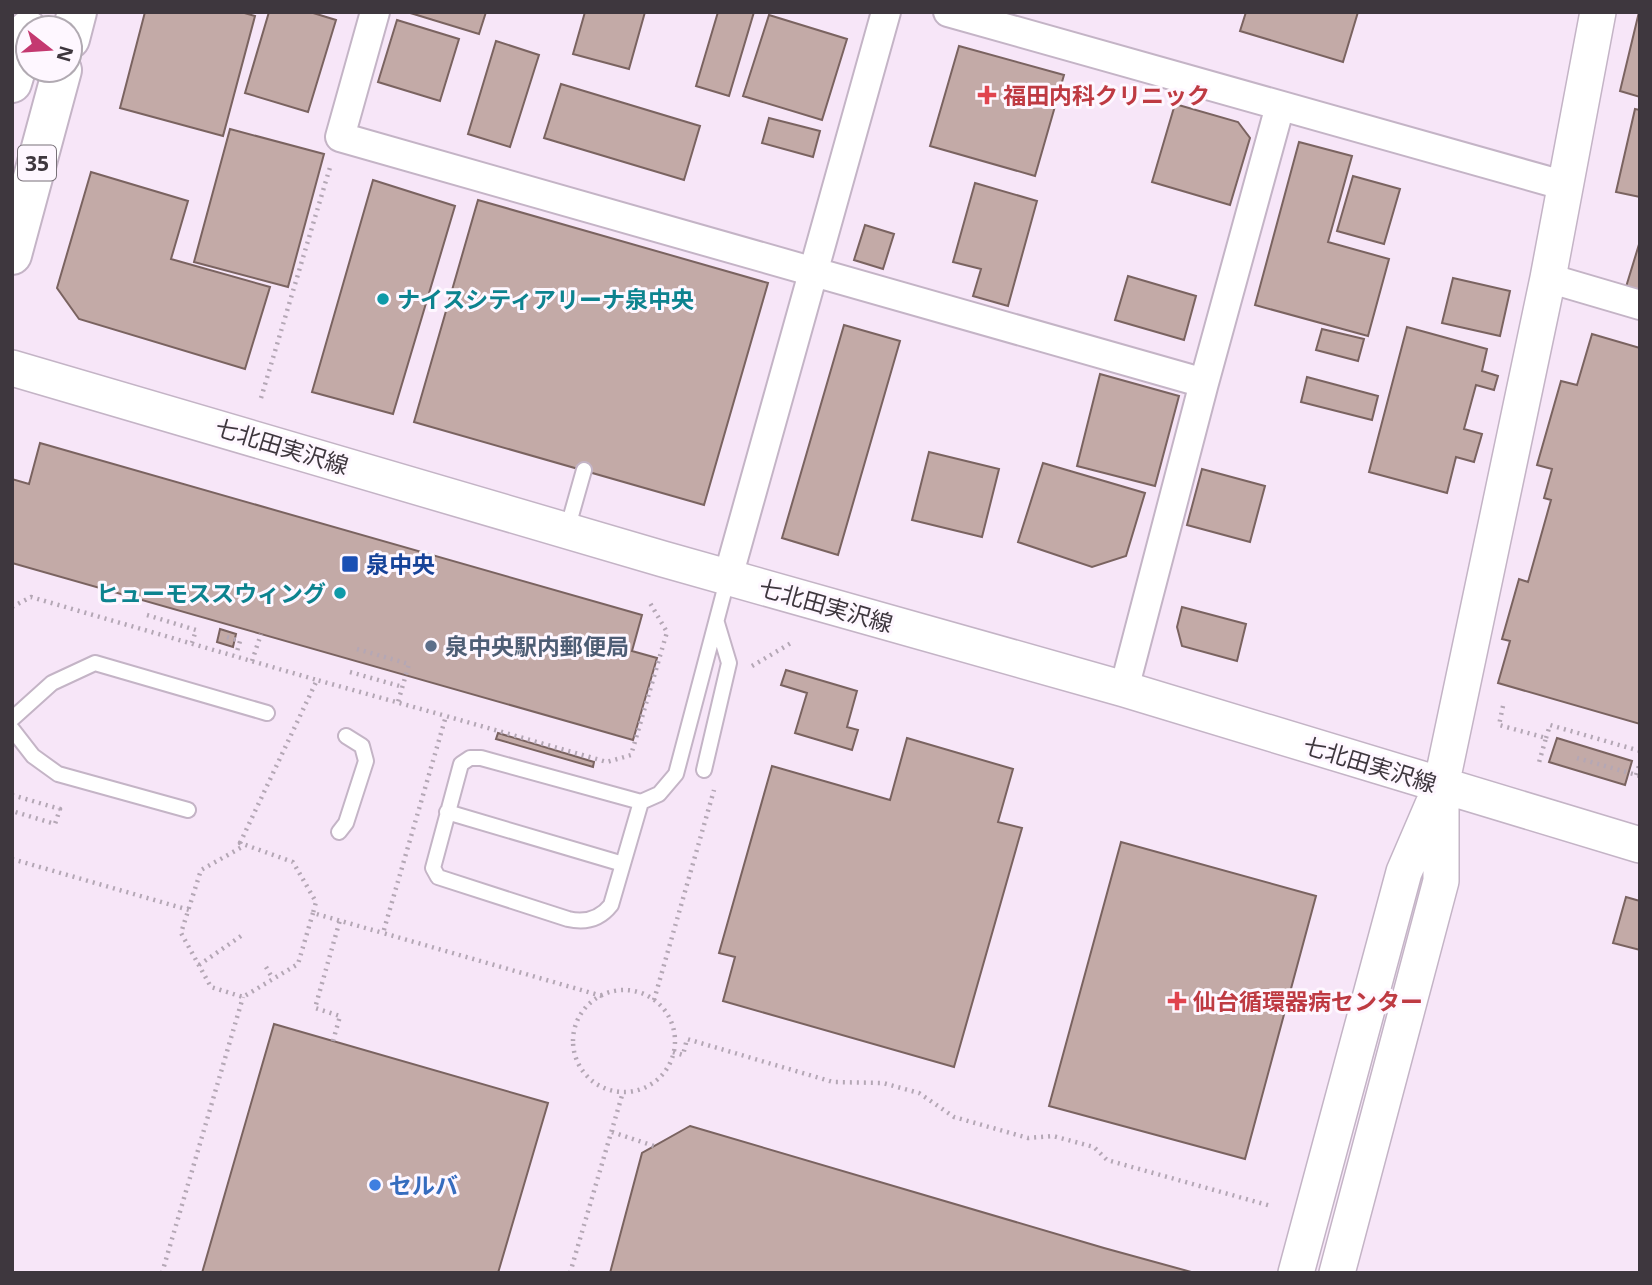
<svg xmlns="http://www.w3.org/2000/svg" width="1652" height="1285" font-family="'Open Sans','Noto Sans JP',sans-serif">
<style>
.building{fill:#c3aaa7;stroke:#7a6360;stroke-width:2}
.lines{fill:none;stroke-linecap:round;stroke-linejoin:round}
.service-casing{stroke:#c4b4c6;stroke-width:18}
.minor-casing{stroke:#c4b4c6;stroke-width:32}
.tertiary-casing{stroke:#c4b4c6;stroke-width:38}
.primary-casing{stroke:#c4b4c6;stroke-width:42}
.path{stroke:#b4a7b5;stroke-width:4.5;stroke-dasharray:2 5;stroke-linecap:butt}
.service{stroke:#fff;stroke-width:14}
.minor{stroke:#fff;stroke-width:28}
.tertiary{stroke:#fff;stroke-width:35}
.primary{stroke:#fff;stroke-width:38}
.path-bridge{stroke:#b4a7b5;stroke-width:4.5;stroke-dasharray:2 5;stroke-linecap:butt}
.health-dot{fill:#e0444e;stroke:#fef7ff;stroke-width:2.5}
.culture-dot{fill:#0f9aa8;stroke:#fef7ff;stroke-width:2.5}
.transit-dot{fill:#1a4fb4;stroke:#fef7ff;stroke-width:2.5}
.service-dot{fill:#5c6f8a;stroke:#fef7ff;stroke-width:2.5}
.shop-dot{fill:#3f7fe0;stroke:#fef7ff;stroke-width:2.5}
.labels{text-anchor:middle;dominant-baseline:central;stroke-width:6;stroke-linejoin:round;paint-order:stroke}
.shield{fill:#fef7ff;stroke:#787178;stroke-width:2}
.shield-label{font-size:21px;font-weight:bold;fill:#3e373e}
.health-label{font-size:23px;font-weight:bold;fill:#be3a42;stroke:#fef7ff;text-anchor:start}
.culture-label{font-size:23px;font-weight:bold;fill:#0d838f;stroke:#fef7ff;text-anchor:start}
.street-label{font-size:23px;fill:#3e373e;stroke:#fef7ff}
.transit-label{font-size:23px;font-weight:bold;fill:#164399;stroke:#fef7ff;text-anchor:start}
.service-label{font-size:23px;font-weight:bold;fill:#4e5e75;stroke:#fef7ff;text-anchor:start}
.shop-label{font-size:23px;font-weight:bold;fill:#366cbe;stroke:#fef7ff;text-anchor:start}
</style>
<rect width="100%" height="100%" fill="#f7e6f8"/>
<path class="building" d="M145,12H241L255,16L223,136L120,108Z
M269,12H310L336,20L308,112L245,93Z
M407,12H486L479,34Z
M585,12H645L629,69L573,54Z
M718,12H754L729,96L696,86Z
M1246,12H1358L1343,62L1240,31Z
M1639,12H1640V97L1620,91Z
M769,15L847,39L822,120L743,96Z
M397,20L459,39L440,101L378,82Z
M496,41L539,55L510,147L468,134Z
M959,46L1064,75L1035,176L930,146Z
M561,84L700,126L684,180L544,138Z
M1175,104L1238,122L1250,138L1230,205L1152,182Z
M1635,109L1640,110V197L1616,192Z
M769,118L820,131L813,157L762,143Z
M230,129L324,154L288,287L194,262Z
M1299,142L1352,156L1328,242L1389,259L1368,336L1255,305Z
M91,172L188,201L171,259L270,287L245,369L79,319L57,288Z
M1353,176L1400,189L1384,244L1337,231Z
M373,180L455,206L393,414L312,392Z
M975,183L1037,201L1008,306L973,296L981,269L953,262Z
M478,200L768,283L704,505L414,422Z
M865,225L894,234L883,269L854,260Z
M1640,241V290L1626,287Z
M1128,276L1196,296L1184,340L1115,320Z
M1453,278L1510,291L1500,336L1442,323Z
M844,325L900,341L838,555L782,538Z
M1407,327L1487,349L1482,371L1498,376L1494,390L1476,385L1464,429L1482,434L1474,462L1456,457L1447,493L1369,472Z
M1322,329L1364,339L1358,361L1316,350Z
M1592,334L1640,348V724L1498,683L1510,641L1502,639L1519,579L1528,582L1551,500L1544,498L1552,469L1537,465L1561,381L1577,385Z
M1100,374L1179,396L1155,486L1077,466Z
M1307,377L1378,396L1372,420L1301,402Z
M40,443L642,615L632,651L657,658L633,740L12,563V479L29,484Z
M929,452L999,469L982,537L912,520Z
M1043,463L1145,493L1126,556L1092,567L1018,542Z
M1202,469L1265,486L1250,542L1187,525Z
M1182,607L1246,624L1237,661L1182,646L1177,627Z
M220,629L236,634L233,647L217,642Z
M786,670L857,691L847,727L858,730L852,750L795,733L807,693L781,685Z
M498,733L594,762L593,767L496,739Z
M907,738L1013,769L998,822L1022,828L954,1067L723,1001L735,957L719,953L772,766L890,800Z
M1557,738L1632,761L1625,785L1549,762Z
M1121,842L1316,896L1245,1159L1049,1106Z
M1626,897L1640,901V950L1613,943Z
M274,1024L548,1103L498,1273H202Z
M690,1126L1104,1248L1195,1273H610L642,1153Z"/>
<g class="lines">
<defs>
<path id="service" d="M567,530L584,470
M12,719L52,683L95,663L267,713
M12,729L33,756L58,774L188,810
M704,770L729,663L717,623
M641,802L611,905C600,919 585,923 568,919L438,877L433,868L461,764L470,758H481L641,802L659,794L676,774L728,577
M447,812L623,864
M339,832L346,823L366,761L362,746L346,736"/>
<path id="minor" d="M375,12L340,137L1204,383L1280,106
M948,12L1566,186
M1548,278L1640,305
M728,577L886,12
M1124,689L1204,383"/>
<path id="tertiary" d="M12,368L663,559L1124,689L1640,845
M1296,1273L1404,872L1441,786L1548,278L1598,12
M1337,1273L1441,881V800"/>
<path id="primary" d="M70,39L77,12
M12,83L28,30
M12,255L62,70"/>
</defs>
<use href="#service" class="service-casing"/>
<use href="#minor" class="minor-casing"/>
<use href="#tertiary" class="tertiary-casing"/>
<use href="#primary" class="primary-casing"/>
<path class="path" d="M261,398L331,164
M12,607L31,597L317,680
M147,615L196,630L192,643
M227,637L240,641L236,655
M357,649L409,664L398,702
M252,661L261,634
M752,666L791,643
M350,672L403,687
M1503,706L1499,725L1546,738L1538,766
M1546,738L1550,725L1640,751
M1577,758L1640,776
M1636,775L1640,763
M12,795L60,809L55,824L12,811
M12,859L189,910
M313,913L298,964L243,997L211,987L181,933L201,870L242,847L240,843L293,862L316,902L313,913L383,933
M199,965L241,936
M266,967L273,979
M573 1041a51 51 0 1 1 102 0a51 51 0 1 1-102 0Z
M654,1000L714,790
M333,1041L340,1016L315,1008L340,920
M673,1052L683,1055L687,1039L833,1082L883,1083L919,1093L954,1117L1028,1138L1053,1136L1094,1147L1107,1160L1271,1206
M612,1132L654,1146
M162,1273L243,997
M570,1273L623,1092"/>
<use href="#service" class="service"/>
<use href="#minor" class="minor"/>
<use href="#tertiary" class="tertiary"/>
<use href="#primary" class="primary"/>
<path class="path-bridge" d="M240,843L317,680L446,716
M602,996L383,933L446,716L607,762L631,755L667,632L650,603"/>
</g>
<g class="health-dot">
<path d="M983.5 84.5h7v7h7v7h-7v7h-7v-7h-7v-7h7z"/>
<path d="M1173.5 990.5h7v7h7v7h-7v7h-7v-7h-7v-7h7z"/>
</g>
<g class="culture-dot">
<circle cx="383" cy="299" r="7"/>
<circle cx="340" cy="593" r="7"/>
</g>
<rect class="transit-dot" x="341" y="555" width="18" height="18" rx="3.5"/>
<circle class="service-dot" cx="431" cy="646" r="7"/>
<circle class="shop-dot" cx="375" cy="1185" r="7"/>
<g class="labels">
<rect class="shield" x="18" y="145.5" width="38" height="35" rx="5"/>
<g class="shield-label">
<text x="37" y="163">35</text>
</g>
<g class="health-label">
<text x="1003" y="95">福田内科クリニック</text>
<text x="1193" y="1001">仙台循環器病センター</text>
</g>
<g class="culture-label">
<text x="397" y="299">ナイスシティアリーナ泉中央</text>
<text x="326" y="593" text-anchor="end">ヒューモススウィング</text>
</g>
<g class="street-label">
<text transform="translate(282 446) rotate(17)">七北田実沢線</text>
<text transform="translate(826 605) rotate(16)">七北田実沢線</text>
<text transform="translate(1370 764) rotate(17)">七北田実沢線</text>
</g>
<g class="transit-label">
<text x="366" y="564">泉中央</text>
</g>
<g class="service-label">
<text x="445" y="646">泉中央駅内郵便局</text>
</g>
<g class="shop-label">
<text x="389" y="1185">セルバ</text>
</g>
</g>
<rect width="1652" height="1285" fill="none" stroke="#3e373e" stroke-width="28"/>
<g transform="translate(49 49) rotate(107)"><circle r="33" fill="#fef7ff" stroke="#b1aab2" stroke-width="2"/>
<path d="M0-5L12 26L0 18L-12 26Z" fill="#c43970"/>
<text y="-10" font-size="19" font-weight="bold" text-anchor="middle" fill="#3e373e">N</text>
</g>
</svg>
